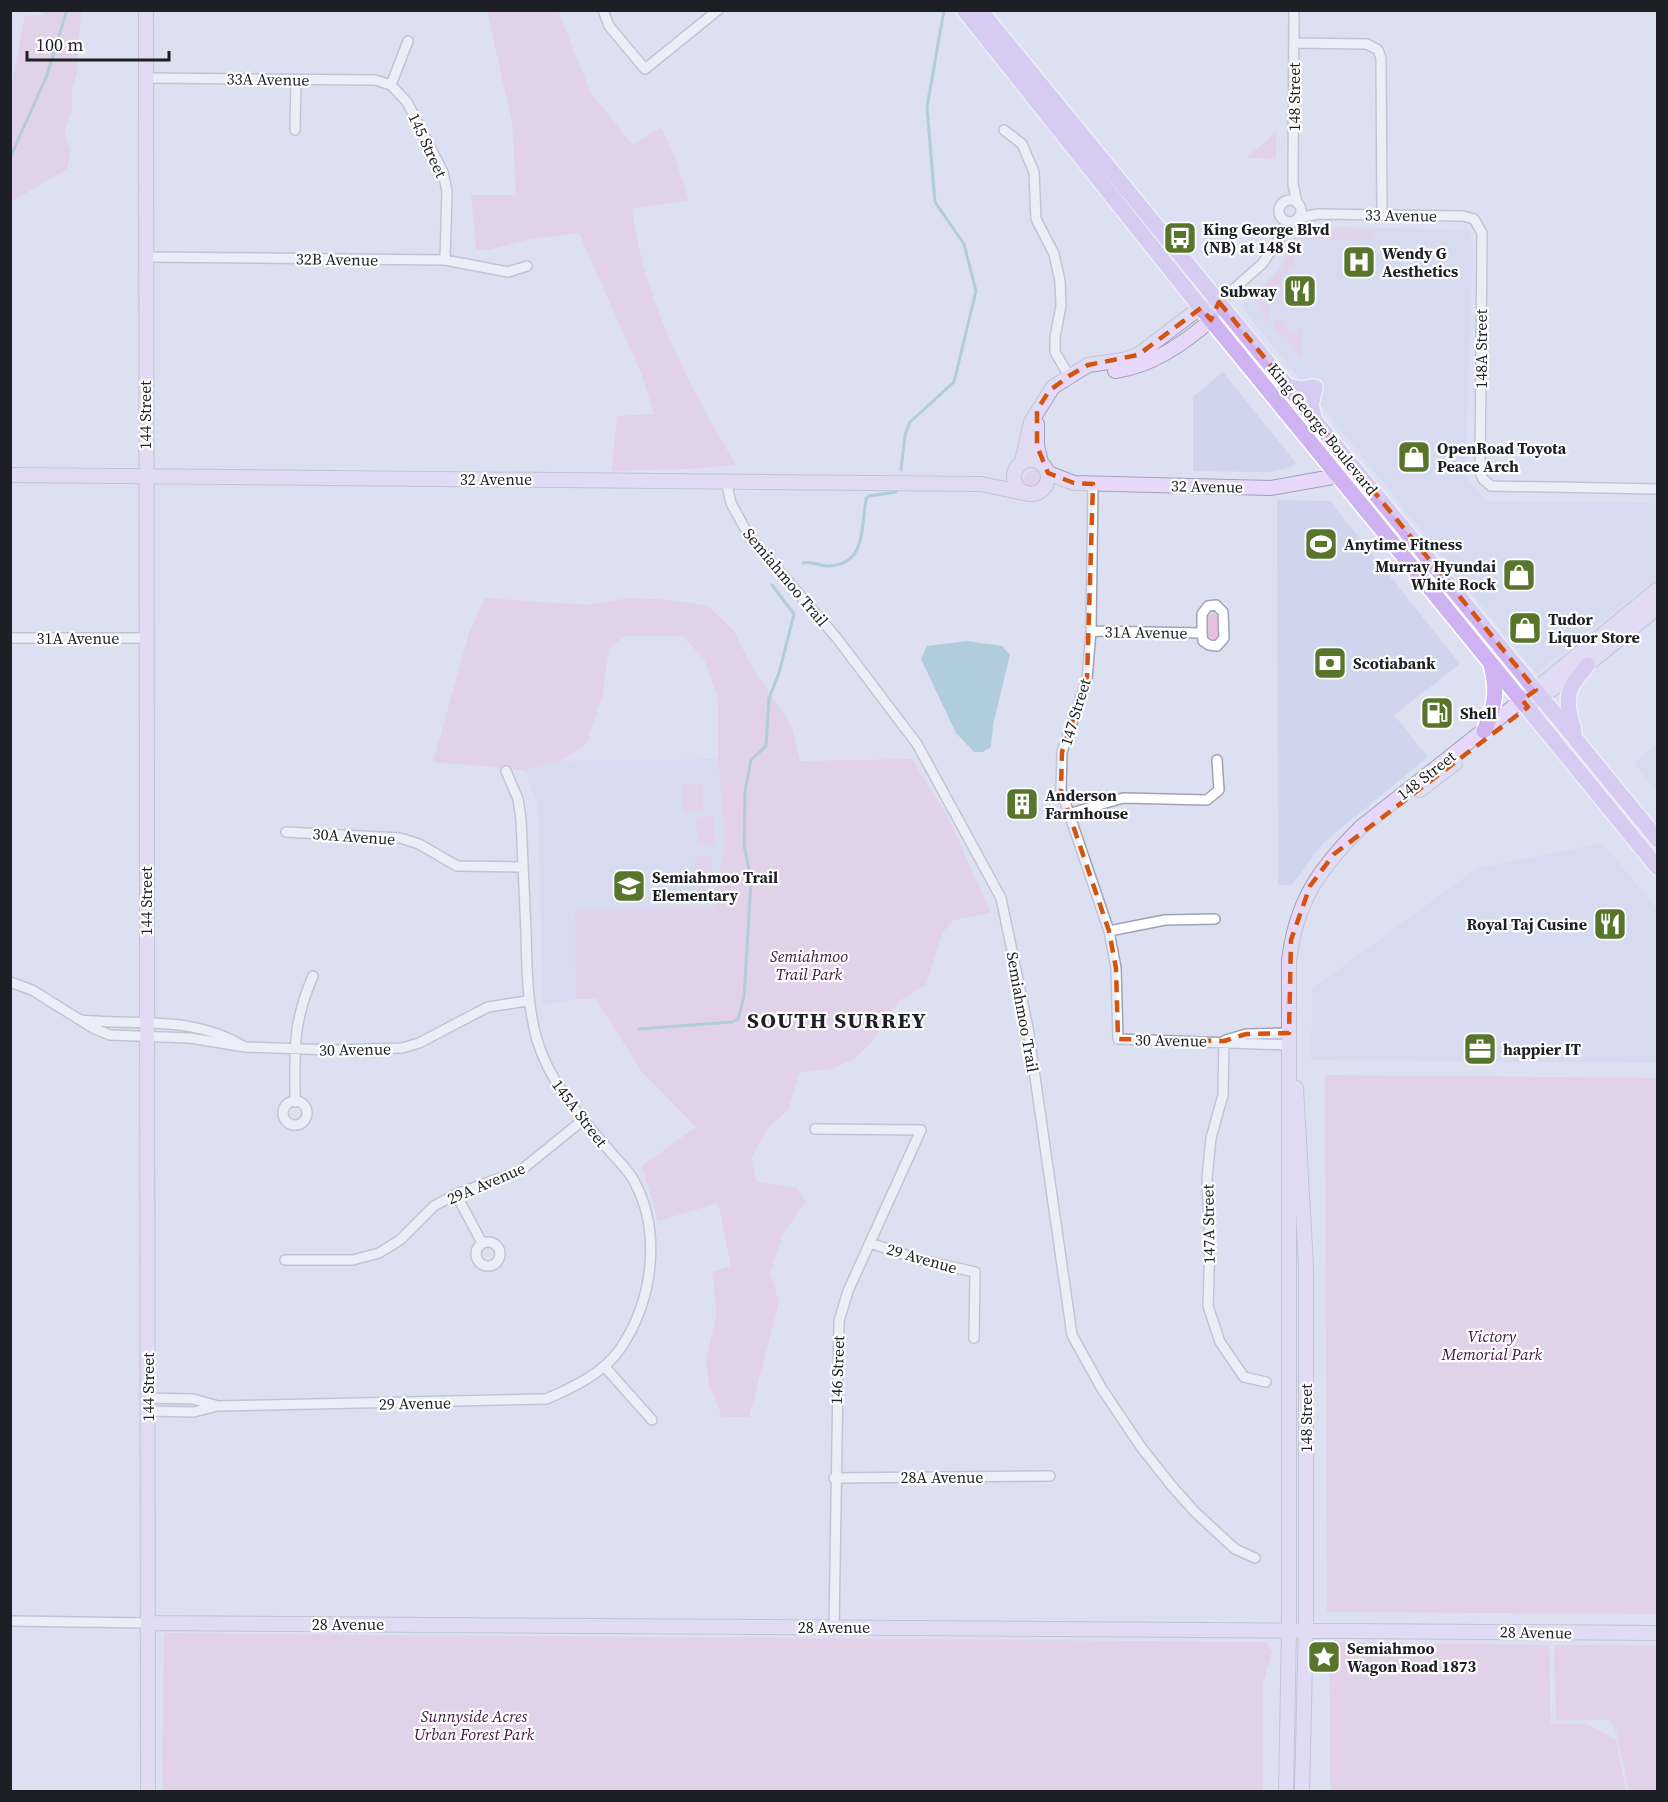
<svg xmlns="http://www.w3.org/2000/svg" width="1668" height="1802" font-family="'Source Serif 4',serif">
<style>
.built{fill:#ced5ed}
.green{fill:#e6c1df}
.water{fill:#7db5c3}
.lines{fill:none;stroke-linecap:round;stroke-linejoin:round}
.stream{stroke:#7db5c3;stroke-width:3}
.street-casing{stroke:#9fa3b4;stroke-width:12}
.secondary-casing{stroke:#9fa3b4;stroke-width:16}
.primary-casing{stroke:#fff;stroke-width:18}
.street{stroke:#fff;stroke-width:9}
.secondary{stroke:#e7d8f9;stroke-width:14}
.primary{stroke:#cfb2f2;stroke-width:15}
.marked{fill:none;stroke:#d4530e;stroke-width:4.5;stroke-dasharray:12 8;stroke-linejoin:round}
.labels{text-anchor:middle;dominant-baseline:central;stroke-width:4.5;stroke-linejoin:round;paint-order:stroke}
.street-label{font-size:16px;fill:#1d1f25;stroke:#fff}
.poi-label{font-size:16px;font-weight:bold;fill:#1d1f25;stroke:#fff;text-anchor:start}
.park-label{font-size:16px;font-style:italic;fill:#43143d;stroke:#fff}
.district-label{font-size:22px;font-weight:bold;letter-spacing:1.5px;fill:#1d1f25;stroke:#fff}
</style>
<rect width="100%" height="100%" fill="#dce0f1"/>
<path class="built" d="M1298,226L1469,230L1473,243L1465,476L1486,501L1651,503L1657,505V578L1536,673L1241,306L1279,268Z
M1223,372L1296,463L1288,468L1270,472L1193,471V397Z
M1277,500L1330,501L1460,664L1394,715L1428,757L1323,843L1292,885H1278Z
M1657,744V792L1634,763Z
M718,759L725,840L715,909V998L576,999L543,1005L538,805L524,770L561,761Z
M1603,843L1657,909V1063L1311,1060L1312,989L1477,868Z"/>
<path class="green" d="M44,11H81L77,73L72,89V111L64,133L71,153L67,169L11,202V89L25,16L43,15Z
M487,11H558L591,93L633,145L661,127L674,155L689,200L632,209C644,300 689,386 736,465L688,469L612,471L617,416L654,414L642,375L579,233L530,239L488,250L476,249L471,195H516L512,122Z
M1276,132V159L1246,158Z
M1321,232H1371L1377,239H1305L1309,234Z
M1296,240L1294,269H1288V276H1282V286H1272L1263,295V300L1270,306L1268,324L1255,297L1281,268Z
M1275,320L1285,321L1288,331L1294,333L1300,329L1302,324V354L1299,357L1286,337L1274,329Z
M1024 479a9 9 0 1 1 18 0a9 9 0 1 1-18 0Z
M485,598L586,605L630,598L672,600L708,606L734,631L750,664L791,724L800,761L912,759L948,817L991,913L954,920L942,933L926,985L899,1001L870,1044L854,1059L832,1069L800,1072L788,1110L767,1129L751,1159L757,1182L797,1188L806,1202L784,1232L770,1273L779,1302L749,1417H722L709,1384L706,1359L717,1313L712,1272L731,1266L718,1203L658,1221L642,1166L696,1127L642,1072L596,999H576L575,910L715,908L725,840L718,759V698L704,659L682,636H625L609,649L602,697L587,743L561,761L524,770L433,762L469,633Z
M1213,613L1219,617V635L1213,640L1207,633V617Z
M682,784H703V812L683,813Z
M713,816L715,844L698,846L696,818Z
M695,857H712V881H707V890L699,891V883H695Z
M1325,1075L1657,1078V1614L1327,1612Z
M164,1633L1266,1642L1272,1652L1263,1684V1791H162Z
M1329,1642L1549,1645L1551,1724H1587L1616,1740L1626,1791H1330Z
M1554,1645H1657V1791H1629L1617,1734L1610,1720H1556Z"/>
<path class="water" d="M967,641L1002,646L1010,655L993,725L991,747L983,752H974L956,733L921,659L927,646Z"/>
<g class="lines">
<path class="stream" d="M10,158L47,75L67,10
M901,470L905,435L910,422L954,382L976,291L964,244L935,202L927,107L944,10
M803,563C811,560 820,567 830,566C867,563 861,526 866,499L869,496L896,492
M639,1029L732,1022L738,1019L744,997L751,881L744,845L745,791L751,760L766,746L769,698L779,673L794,614L772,585"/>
<defs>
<path id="street" d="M603,10L609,26L645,69L718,10
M1294,10L1293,184L1297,203
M1294,43L1367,44L1378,50L1381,58L1382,215
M145,78L375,80L391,85L407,102L443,172L447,191L445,260
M391,85L408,41
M295,130L296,80
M1004,130L1022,144L1034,172L1036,219L1054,254L1060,281L1061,306L1055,337V352L1069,376
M1279 211a11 11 0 1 1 22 0a11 11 0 1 1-22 0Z
M1298,218L1318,214L1463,216L1474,219L1482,233L1480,472L1483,479L1491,486L1658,489
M145,257L445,260L508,272L527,266
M1219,302L1262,264L1291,222
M726,481L731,503L749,536L836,637L917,744L1001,898L1028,1028L1072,1335L1102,1389L1141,1447L1171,1485L1195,1512L1235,1549L1255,1558
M1093,484L1091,631L1087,679L1062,752L1061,790L1109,931L1116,968L1118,1039L1289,1045
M1216,605L1223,612L1224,638L1217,646L1209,645L1203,641L1202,633V614L1208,606Z
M1091,631L1202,633
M10,638H146
M1068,814L1123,798L1207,800L1219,790L1217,760
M286,832L400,838L419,844L457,866L523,867
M1109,931L1165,920L1215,919
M10,982L32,990L93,1028L110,1035L190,1038L245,1047C193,1015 140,1026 81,1020
M1226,1040L1246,1034L1289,1033
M1224,1041L1223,1095L1211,1138L1207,1178L1210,1243L1208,1306L1220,1342L1244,1377L1266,1382
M245,1047L331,1050L402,1048L419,1043L488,1007L527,1001
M283 1113a12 12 0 1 1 24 0a12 12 0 1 1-24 0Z
M295,1102C295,1050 292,1024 313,976
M815,1129L921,1130L848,1291L839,1321L834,1627
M456,1194L482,1243
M476 1254a12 12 0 1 1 24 0a12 12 0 1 1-24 0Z
M870,1243L921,1260L975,1272L974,1338
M285,1260H353L379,1253L400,1240L434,1206L456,1194L520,1171L583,1120
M604,1366L652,1420
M148,1398L193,1399L215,1405
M148,1411L194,1412L217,1406L546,1399C572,1388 604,1373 620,1349C653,1301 662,1232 634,1181C628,1169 616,1159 608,1149C579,1115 550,1083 537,1040C527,1004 527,969 526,932C524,894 523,857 521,819L518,799L506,771
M834,1478L1050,1476
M10,1621L148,1623"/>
<path id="secondary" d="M146,10L148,1792
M1115,371C1152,366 1183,344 1211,320L1214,313
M1037,424V446L1041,462
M1014 477a17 17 0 1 1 34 0a17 17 0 1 1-34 0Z
M1022,462L1031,422L1053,387L1088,365L1123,360L1138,355L1193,313L1219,302
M1048,473L1074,483L1270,488L1338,476
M10,475L981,484L1024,493
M1534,702L1587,665L1658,607
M1420,790L1455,763
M1296,1088L1306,1266V1620L1302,1792
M148,1623L1658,1633
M1286,1792L1289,1629V961C1296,901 1319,869 1361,827L1546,681L1658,589"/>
<path id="primary" d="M964,10L1201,308L1658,868
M980,10L1658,840
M1285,385L1300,389L1315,387L1311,405L1315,421
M1484,731C1495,707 1498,691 1491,665
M1574,731C1570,717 1564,698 1573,684C1577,677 1583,673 1587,665"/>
</defs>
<use href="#street" class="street-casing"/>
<use href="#secondary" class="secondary-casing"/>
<use href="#primary" class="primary-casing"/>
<use href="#street" class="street"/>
<use href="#secondary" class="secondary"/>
<use href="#primary" class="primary"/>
</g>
<path d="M0 0H1668V1802H0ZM1219,302L1536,690L1522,700L1528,707L1334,854L1310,886L1291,940L1289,1033L1246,1034L1224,1041L1118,1039L1116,968L1109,931L1061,790L1062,752L1087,679L1093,484L1074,483L1048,473L1037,446V410L1049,391L1069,376L1088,365L1138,355L1201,308L1211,320Z" fill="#dce0f1" fill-opacity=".55" fill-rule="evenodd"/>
<path class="marked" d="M1219,302L1536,690L1522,700L1528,707L1334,854L1310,886L1291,940L1289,1033L1246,1034L1224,1041L1118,1039L1116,968L1109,931L1061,790L1062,752L1087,679L1093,484L1074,483L1048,473L1037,446V410L1049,391L1069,376L1088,365L1138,355L1201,308L1211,320Z"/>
<defs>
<symbol id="bus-square" viewBox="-11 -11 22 22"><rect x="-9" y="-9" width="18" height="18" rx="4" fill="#57762c" stroke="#fff"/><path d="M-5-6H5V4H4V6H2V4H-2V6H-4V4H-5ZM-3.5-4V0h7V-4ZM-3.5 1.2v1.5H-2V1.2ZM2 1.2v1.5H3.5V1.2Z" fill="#fff"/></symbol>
<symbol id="hospital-square" viewBox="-11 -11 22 22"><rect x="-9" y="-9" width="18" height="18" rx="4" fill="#57762c" stroke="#fff"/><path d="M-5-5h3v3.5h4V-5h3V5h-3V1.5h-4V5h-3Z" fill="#fff"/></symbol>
<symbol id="restaurant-square" viewBox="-11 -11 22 22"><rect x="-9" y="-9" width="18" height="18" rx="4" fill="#57762c" stroke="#fff"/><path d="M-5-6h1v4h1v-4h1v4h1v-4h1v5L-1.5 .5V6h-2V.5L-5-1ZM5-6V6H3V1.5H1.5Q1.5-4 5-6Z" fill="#fff"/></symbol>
<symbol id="shop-square" viewBox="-11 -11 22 22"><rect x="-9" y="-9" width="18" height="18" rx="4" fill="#57762c" stroke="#fff"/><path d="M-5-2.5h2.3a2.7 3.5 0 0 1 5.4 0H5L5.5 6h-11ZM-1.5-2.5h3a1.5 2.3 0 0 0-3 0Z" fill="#fff"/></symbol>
<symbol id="stadium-square" viewBox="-11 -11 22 22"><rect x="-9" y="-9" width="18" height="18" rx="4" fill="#57762c" stroke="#fff"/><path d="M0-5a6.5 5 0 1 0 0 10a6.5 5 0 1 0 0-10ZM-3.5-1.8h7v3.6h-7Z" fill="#fff"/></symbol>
<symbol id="bank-square" viewBox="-11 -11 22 22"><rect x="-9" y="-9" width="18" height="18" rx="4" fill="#57762c" stroke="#fff"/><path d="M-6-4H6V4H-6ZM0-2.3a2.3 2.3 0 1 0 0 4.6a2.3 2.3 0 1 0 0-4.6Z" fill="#fff"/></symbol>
<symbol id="fuel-square" viewBox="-11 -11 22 22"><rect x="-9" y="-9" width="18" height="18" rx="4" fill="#57762c" stroke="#fff"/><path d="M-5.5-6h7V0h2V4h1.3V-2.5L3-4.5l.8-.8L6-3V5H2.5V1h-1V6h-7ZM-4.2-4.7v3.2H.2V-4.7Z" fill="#fff"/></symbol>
<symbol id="building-square" viewBox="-11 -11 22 22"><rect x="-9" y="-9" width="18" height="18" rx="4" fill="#57762c" stroke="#fff"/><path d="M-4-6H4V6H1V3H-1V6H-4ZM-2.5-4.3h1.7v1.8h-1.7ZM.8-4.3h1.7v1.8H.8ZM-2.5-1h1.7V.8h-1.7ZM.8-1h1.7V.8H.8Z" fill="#fff"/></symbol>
<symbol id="school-square" viewBox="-11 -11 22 22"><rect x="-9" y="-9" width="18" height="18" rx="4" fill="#57762c" stroke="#fff"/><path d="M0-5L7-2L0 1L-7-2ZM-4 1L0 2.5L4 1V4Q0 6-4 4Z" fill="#fff"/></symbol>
<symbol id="office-square" viewBox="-11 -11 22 22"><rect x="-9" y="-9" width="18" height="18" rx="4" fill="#57762c" stroke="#fff"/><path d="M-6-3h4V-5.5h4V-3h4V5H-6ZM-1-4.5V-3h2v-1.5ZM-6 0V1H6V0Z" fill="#fff"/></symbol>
<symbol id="sight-square" viewBox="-11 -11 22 22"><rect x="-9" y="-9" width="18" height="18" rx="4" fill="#57762c" stroke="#fff"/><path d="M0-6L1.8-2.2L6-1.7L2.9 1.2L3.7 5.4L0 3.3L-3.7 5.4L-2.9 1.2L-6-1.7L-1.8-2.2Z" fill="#fff"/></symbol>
</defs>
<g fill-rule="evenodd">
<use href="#bus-square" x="1161" y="219" width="38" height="38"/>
<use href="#hospital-square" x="1340" y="243" width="38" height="38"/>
<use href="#restaurant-square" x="1281" y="272" width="38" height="38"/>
<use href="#shop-square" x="1395" y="438" width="38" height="38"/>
<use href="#stadium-square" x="1302" y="525" width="38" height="38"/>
<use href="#shop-square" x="1500" y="556" width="38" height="38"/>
<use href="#shop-square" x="1506" y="609" width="38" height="38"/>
<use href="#bank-square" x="1311" y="644" width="38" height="38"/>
<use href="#fuel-square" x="1418" y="694" width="38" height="38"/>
<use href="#building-square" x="1003" y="785" width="38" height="38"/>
<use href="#school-square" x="610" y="867" width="38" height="38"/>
<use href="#restaurant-square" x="1591" y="905" width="38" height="38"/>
<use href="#office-square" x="1461" y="1030" width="38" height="38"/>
<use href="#sight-square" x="1305" y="1638" width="38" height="38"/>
</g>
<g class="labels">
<g class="street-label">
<text transform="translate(268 79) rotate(1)">33A Avenue</text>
<text transform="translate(1294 97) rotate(-90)">148 Street</text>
<text transform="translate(428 145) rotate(65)">145 Street</text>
<text transform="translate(1401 215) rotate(1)">33 Avenue</text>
<text transform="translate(337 259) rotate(1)">32B Avenue</text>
<text transform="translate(1481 349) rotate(-90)">148A Street</text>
<text transform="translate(145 415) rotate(-90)">144 Street</text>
<text transform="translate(1323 429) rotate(51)">King George Boulevard</text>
<text x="496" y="479">32 Avenue</text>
<text transform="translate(1207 486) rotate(1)">32 Avenue</text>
<text transform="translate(786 577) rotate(50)">Semiahmoo Trail</text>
<text transform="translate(1146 632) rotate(1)">31A Avenue</text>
<text x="78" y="638">31A Avenue</text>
<text transform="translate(1075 712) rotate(-73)">147 Street</text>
<text transform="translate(1426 775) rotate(-38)">148 Street</text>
<text transform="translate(354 836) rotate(4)">30A Avenue</text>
<text transform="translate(146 901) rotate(-90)">144 Street</text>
<text transform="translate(1023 1012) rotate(80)">Semiahmoo Trail</text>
<text transform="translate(1171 1040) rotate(1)">30 Avenue</text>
<text transform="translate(355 1049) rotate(-1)">30 Avenue</text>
<text transform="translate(580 1113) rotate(53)">145A Street</text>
<text transform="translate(486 1183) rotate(-23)">29A Avenue</text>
<text transform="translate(1208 1224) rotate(-91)">147A Street</text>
<text transform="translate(922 1258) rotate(16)">29 Avenue</text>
<text transform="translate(837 1370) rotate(-88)">146 Street</text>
<text transform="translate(148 1387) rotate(-90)">144 Street</text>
<text transform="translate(415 1403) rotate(-1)">29 Avenue</text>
<text transform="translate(1306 1418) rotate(-90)">148 Street</text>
<text x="942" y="1477">28A Avenue</text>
<text x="348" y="1624">28 Avenue</text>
<text x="834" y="1627">28 Avenue</text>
<text transform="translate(1536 1632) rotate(1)">28 Avenue</text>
</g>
<g class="poi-label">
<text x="1203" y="229">King George Blvd<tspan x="1203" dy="18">(NB) at 148 St</tspan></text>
<text x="1382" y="253">Wendy G<tspan x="1382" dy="18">Aesthetics</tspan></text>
<text x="1277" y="291" text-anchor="end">Subway</text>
<text x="1437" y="448">OpenRoad Toyota<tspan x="1437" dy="18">Peace Arch</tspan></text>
<text x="1344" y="544">Anytime Fitness</text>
<text x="1496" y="566" text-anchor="end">Murray Hyundai<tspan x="1496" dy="18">White Rock</tspan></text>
<text x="1548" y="619">Tudor<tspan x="1548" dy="18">Liquor Store</tspan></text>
<text x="1353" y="663">Scotiabank</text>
<text x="1460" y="713">Shell</text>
<text x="1045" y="795">Anderson<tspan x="1045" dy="18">Farmhouse</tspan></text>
<text x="652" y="877">Semiahmoo Trail<tspan x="652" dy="18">Elementary</tspan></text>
<text x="1587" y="924" text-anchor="end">Royal Taj Cusine</text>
<text x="1503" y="1049">happier IT</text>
<text x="1347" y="1648">Semiahmoo<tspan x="1347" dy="18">Wagon Road 1873</tspan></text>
</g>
<g class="park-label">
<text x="809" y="956">Semiahmoo<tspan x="809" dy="18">Trail Park</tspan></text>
<text x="1492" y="1336">Victory<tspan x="1492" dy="18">Memorial Park</tspan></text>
<text x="474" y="1716">Sunnyside Acres<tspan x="474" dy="18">Urban Forest Park</tspan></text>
</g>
<g class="district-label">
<text x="837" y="1020">SOUTH SURREY</text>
</g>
</g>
<rect width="1668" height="1802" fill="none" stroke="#1d1f25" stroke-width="24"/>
<path d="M27 51v9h142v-9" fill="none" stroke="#1d1f25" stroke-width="3"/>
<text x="36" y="51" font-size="18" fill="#1d1f25" stroke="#ffffff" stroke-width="4.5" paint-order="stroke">100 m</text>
</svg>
